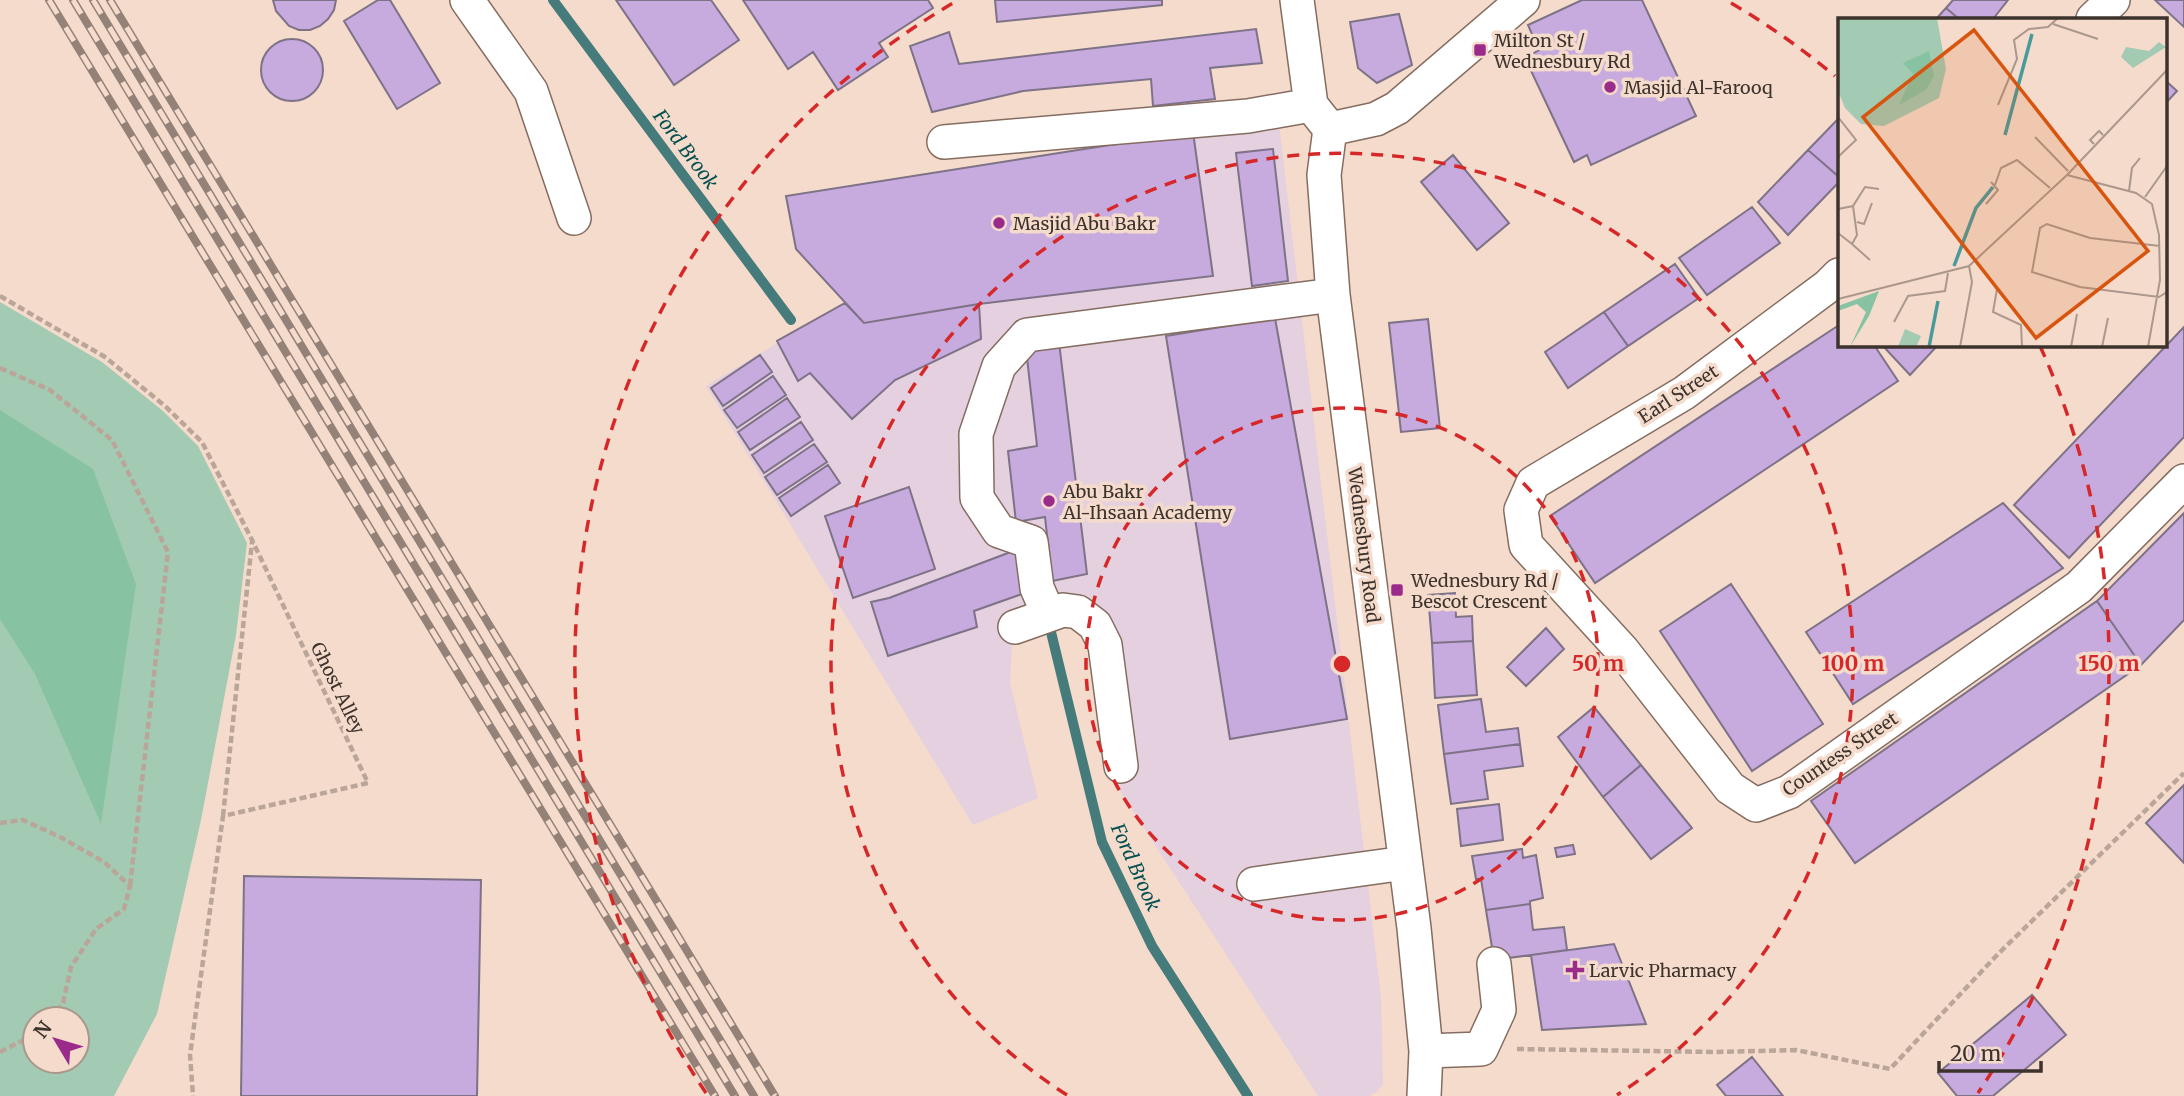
<svg xmlns="http://www.w3.org/2000/svg" width="2184" height="1096" font-family="Merriweather,serif">
<style>
.education{fill:#e5d0df}
.green{fill:#a3cab3;fill-rule:evenodd}
.forest{fill:#87c3a2}
.lines{fill:none;stroke-linecap:round;stroke-linejoin:round}
.stream{stroke:#457b7a;stroke-width:10}
.building{fill:#c7aade;stroke:#7e7287;stroke-width:2}
.minor-casing{stroke:#846d60;stroke-width:36}
.path{stroke:#baa599;stroke-width:4.5;stroke-dasharray:7 3.5;stroke-linecap:butt}
.minor{stroke:#fff;stroke-width:33}
.rail-casing{stroke:#948278;stroke-width:8}
.rail{stroke:#f5dbcc;stroke-width:5;stroke-dasharray:16;stroke-linecap:butt}
.ring{fill:none;stroke:#d62828;stroke-width:3.5;stroke-dasharray:12 9}
.poi-dot{fill:#9a2b8b;stroke:#f5dbcc;stroke-width:2.5}
.labels{text-anchor:middle;dominant-baseline:central;stroke-width:7;stroke-linejoin:round;paint-order:stroke}
.poi-label{font-size:18px;fill:#3d332d;stroke:#f5dbcc;text-anchor:start}
.street-label{font-size:18px;fill:#3d332d;stroke:#f5dbcc}
.water-label{font-size:19px;font-style:italic;fill:#045051;stroke:#f5dbcc}
.inset-river{fill:none;stroke:#499a9b;stroke-width:3.5}
.inset-road{fill:none;stroke:#ab988c;stroke-width:2}
.view{fill:#d7550f;fill-opacity:0.15;stroke:#d7550f;stroke-width:3.5}
.inset-edge{fill:none;stroke:#3d332d;stroke-width:3.5}
.centre{fill:#d62828;stroke:#f5dbcc;stroke-width:3.5}
.ring-label{font-size:21px;text-anchor:middle;font-weight:bold;fill:#d62828;stroke:#f5dbcc;stroke-width:7;stroke-linejoin:round;paint-order:stroke}
</style>
<rect width="100%" height="100%" fill="#f5dbcc"/>
<path class="education" d="M1279,123L1381,997L1383,1084L1377,1092L1369,1096H1318L1114,782L1084,629L1070,616L1017,632L1012,646L1010,683L1038,798L973,825L706,386L844,303L796,249L786,196Z"/>
<path class="green" d="M0,302L102,362L163,411L198,446L247,543L236,635L201,820L157,1014L114,1096H0ZM35,1019H77V1061H35Z"/>
<path class="forest" d="M0,410L93,469L136,584L101,824L35,674L0,619Z"/>
<g class="lines">
<path class="stream" d="M553,0L791,320
M1050,628L1102,842L1152,946L1248,1096"/>
</g>
<path class="building" d="M273,0H336L334,10L328,19L320,26L310,30H299L289,26L276,11Z
M378,0H390L440,83L397,109L344,21Z
M616,0H711L739,40L674,85Z
M743,0H928L933,8L879,43L888,57L838,90L813,52L788,69Z
M995,0H1162V5L997,22Z
M1582,0H1642L1696,116L1591,165L1587,155L1574,162L1525,58L1539,50L1528,25Z
M1953,0H2008L1993,19H1959L1946,8Z
M2155,0H2184V27Z
M1946,8L1959,19H1936Z
M1399,14L1412,65L1377,83L1358,68L1350,22Z
M1256,29L1262,63L1210,68L1215,99L1153,106L1151,79L1023,91L932,112L910,46L949,32L959,64Z
M261 70a31 31 0 1 1 62 0a31 31 0 1 1-62 0Z
M2165,80L2177,91L2165,104Z
M1839,118V177L1808,150Z
M1193,132L1213,276L979,304L864,323L796,249L786,196Z
M1273,149L1288,281L1252,286L1236,153Z
M1808,150L1839,177V182L1788,235L1758,202Z
M1453,155L1509,223L1477,250L1421,182Z
M1752,207L1780,243L1707,295L1679,258Z
M1675,264L1699,298L1628,346L1604,312Z
M845,303L864,323L979,304L981,339L895,380L852,419L810,373L798,381L777,341Z
M1604,312L1628,346L1568,388L1545,352Z
M1275,318L1347,719L1230,739L1166,336Z
M1428,319L1440,428L1401,432L1389,323Z
M1839,325V345H1874L1898,381L1595,583L1550,516Z
M2184,327V437L2069,558L2014,505Z
M1059,342L1087,574L1052,581L1045,517L1016,522L1008,451L1037,446L1026,349Z
M1882,345H1938L1910,375Z
M760,355L772,372L723,406L711,388Z
M773,376L786,395L737,428L724,410Z
M787,398L800,417L750,450L738,432Z
M801,422L813,440L764,473L752,455Z
M814,444L827,462L777,495L765,477Z
M828,465L840,483L791,516L779,498Z
M909,487L935,569L853,598L825,516Z
M2003,503L2063,568L1853,704L1806,632Z
M2184,513V620L2141,665L2097,601Z
M1016,550L1022,594L974,611L977,627L888,656L871,602L889,598Z
M1731,584L1823,724L1752,771L1660,631Z
M1455,593L1456,617L1472,616L1473,641L1432,643L1428,595Z
M2097,601L2141,665L1855,863L1811,801Z
M1546,628L1564,649L1526,686L1507,667Z
M1473,641L1477,695L1435,698L1432,643Z
M1481,699L1486,732L1518,728L1520,744L1444,754L1438,705Z
M1594,707L1641,765L1603,797L1558,737Z
M1520,744L1523,766L1484,771L1488,799L1451,804L1444,754Z
M1641,765L1692,828L1651,859L1603,797Z
M2184,785V863L2146,823Z
M1499,804L1503,840L1461,846L1457,809Z
M1573,845L1575,854L1557,857L1555,848Z
M1522,849L1523,858L1536,855L1543,898L1530,901V904L1486,910L1481,879H1476L1472,856Z
M244,876L481,880L477,1096H241Z
M1530,904L1533,930L1564,927L1567,950L1494,960L1486,910Z
M1614,944L1646,1024L1542,1030L1531,955Z
M2032,995L2066,1035L1993,1096H1957L1938,1073Z
M1752,1057L1783,1096H1726L1717,1085Z"/>
<g class="lines">
<defs>
<path id="minor" d="M467,0L531,91L574,218
M1297,0L1311,105L1330,129L1324,175L1333,295L1414,928L1426,1051L1424,1096
M2093,19L2113,0
M1330,129L1376,119L1397,108L1523,0
M944,142L1248,116L1311,105
M1839,275L1828,286L1684,393L1533,483L1521,510L1526,545L1623,651L1730,788L1756,805L1789,792L2079,587L2184,481
M1048,613L1037,588L1031,542L999,531L977,498L976,434L999,366L1027,335L1333,295
M1015,627L1063,610L1078,612L1095,625L1105,645L1121,766
M1254,884L1405,863
M1426,1051L1481,1049L1499,1010L1494,964"/>
</defs>
<use href="#minor" class="minor-casing"/>
<path class="path" d="M0,296L105,357L165,406L202,442L252,540L368,783L223,816L190,1055L193,1096
M0,368L50,390L112,440L168,552L130,886
M223,816L252,542
M0,823L23,820L62,838L104,862L130,886L124,909L96,929L71,967L63,1003L49,1019
M1517,1049L1715,1052L1796,1050L1890,1069L1998,954L2184,773
M0,1052L35,1034"/>
<use href="#minor" class="minor"/>
<defs>
<path id="rail" d="M49,0L715,1096
M73,0L735,1096
M93,0L754,1096
M110,0L775,1096"/>
</defs>
<use href="#rail" class="rail-casing"/>
<use href="#rail" class="rail"/>
</g>
<g class="ring">
<circle cx="1342" cy="664" r="256"/>
<path d="M1067 1095A511 511 0 1 1 1617 1095"/>
<path d="M706 1093A767 767 0 0 1 953 3M1731 3A767 767 0 0 1 1835 76M2040 346A767 767 0 0 1 1978 1093"/>
</g>
<g class="poi-dot">
<rect x="1473" y="43" width="14" height="14" rx="3.5"/>
<circle cx="1610" cy="87" r="7"/>
<circle cx="999" cy="223" r="7"/>
<circle cx="1049" cy="501" r="7"/>
<rect x="1390" y="583" width="14" height="14" rx="3.5"/>
<path d="M1571.5 959.5h7v7h7v7h-7v7h-7v-7h-7v-7h7z"/>
</g>
<g class="labels">
<g class="poi-label">
<text x="1494" y="40">Milton St /<tspan x="1494" dy="21">Wednesbury Rd</tspan></text>
<text x="1624" y="87">Masjid Al-Farooq</text>
<text x="1013" y="223">Masjid Abu Bakr</text>
<text x="1063" y="491">Abu Bakr<tspan x="1063" dy="21">Al-Ihsaan Academy</tspan></text>
<text x="1411" y="580">Wednesbury Rd /<tspan x="1411" dy="21">Bescot Crescent</tspan></text>
<text x="1589" y="970">Larvic Pharmacy</text>
</g>
<g class="street-label">
<text transform="translate(1678 394) rotate(-33)">Earl Street</text>
<text transform="translate(1364 545) rotate(83)">Wednesbury Road</text>
<text transform="translate(338 688) rotate(64)">Ghost Alley</text>
<text transform="translate(1840 754) rotate(-34)">Countess Street</text>
</g>
<g class="water-label">
<text transform="translate(686 149) rotate(53)">Ford Brook</text>
<text transform="translate(1136 867) rotate(66)">Ford Brook</text>
</g>
</g>
<g transform="translate(1838 18)">
<rect width="329" height="329" fill="#f5dbcc"/>
<path d="M0,0H99L108,51L101,80L46,108L23,106L7,90L0,73ZM321,24L328,29L295,50L283,39L288,29L311,33ZM67,311L83,318L78,329H60Z" fill="#a3cab3"/>
<path d="M91,33L96,58L88,72L61,87L75,56L65,45ZM41,273L31,298L12,329L28,294L19,286L0,293V288Z" fill="#87c3a2"/>
<path class="inset-river" d="M167,117L194,16M116,248L138,190L155,169M91,329L100,283"/>
<path class="inset-road" d="M215,6L260,21M160,87L179,41L176,22L191,11L210,9L220,0M0,99L18,122L0,139M197,119L230,153M256,126L252,122L261,113L265,117M229,157L298,175L314,186L321,217L322,262L310,329M157,167L163,150L179,142L212,170M291,173L294,150L302,140M307,179L329,148M148,186L160,172L153,164M0,191L15,188L27,169L41,171M19,204L26,206L34,185M0,215L14,226L19,217L15,188M14,226L32,242M322,228L252,220L209,206L202,210L194,254L242,269L321,279L329,274M159,271L155,294L183,307L184,329M0,281L131,248L229,157L329,52M56,304L70,278L107,273L110,255M122,329L134,264L131,248M233,329L239,296M264,329L270,300"/>
<path class="view" d="M136,12L310,233L198,320L25,99Z"/>
<rect width="329" height="329" class="inset-edge"/>
</g>
<circle cx="1342" cy="664" r="10" class="centre"/>
<g class="ring-label">
<text x="1598" y="671">50 m</text>
<text x="1853" y="671">100 m</text>
<text x="2109" y="671">150 m</text>
</g>
<g transform="translate(56 1040) rotate(308)"><circle r="33" fill="#f5dbcc" stroke="#ab988c" stroke-width="2"/>
<path d="M0-5L12 26L0 18L-12 26Z" fill="#9a2b8b"/>
<text y="-10" font-size="19" font-weight="bold" text-anchor="middle" fill="#3d332d">N</text>
</g>
<path d="M1939 1061v10h102v-10" fill="none" stroke="#3d332d" stroke-width="3.5"/>
<text x="1950" y="1061" font-size="21" fill="#3d332d" stroke="#f5dbcc" stroke-width="5" paint-order="stroke">20 m</text>
</svg>
